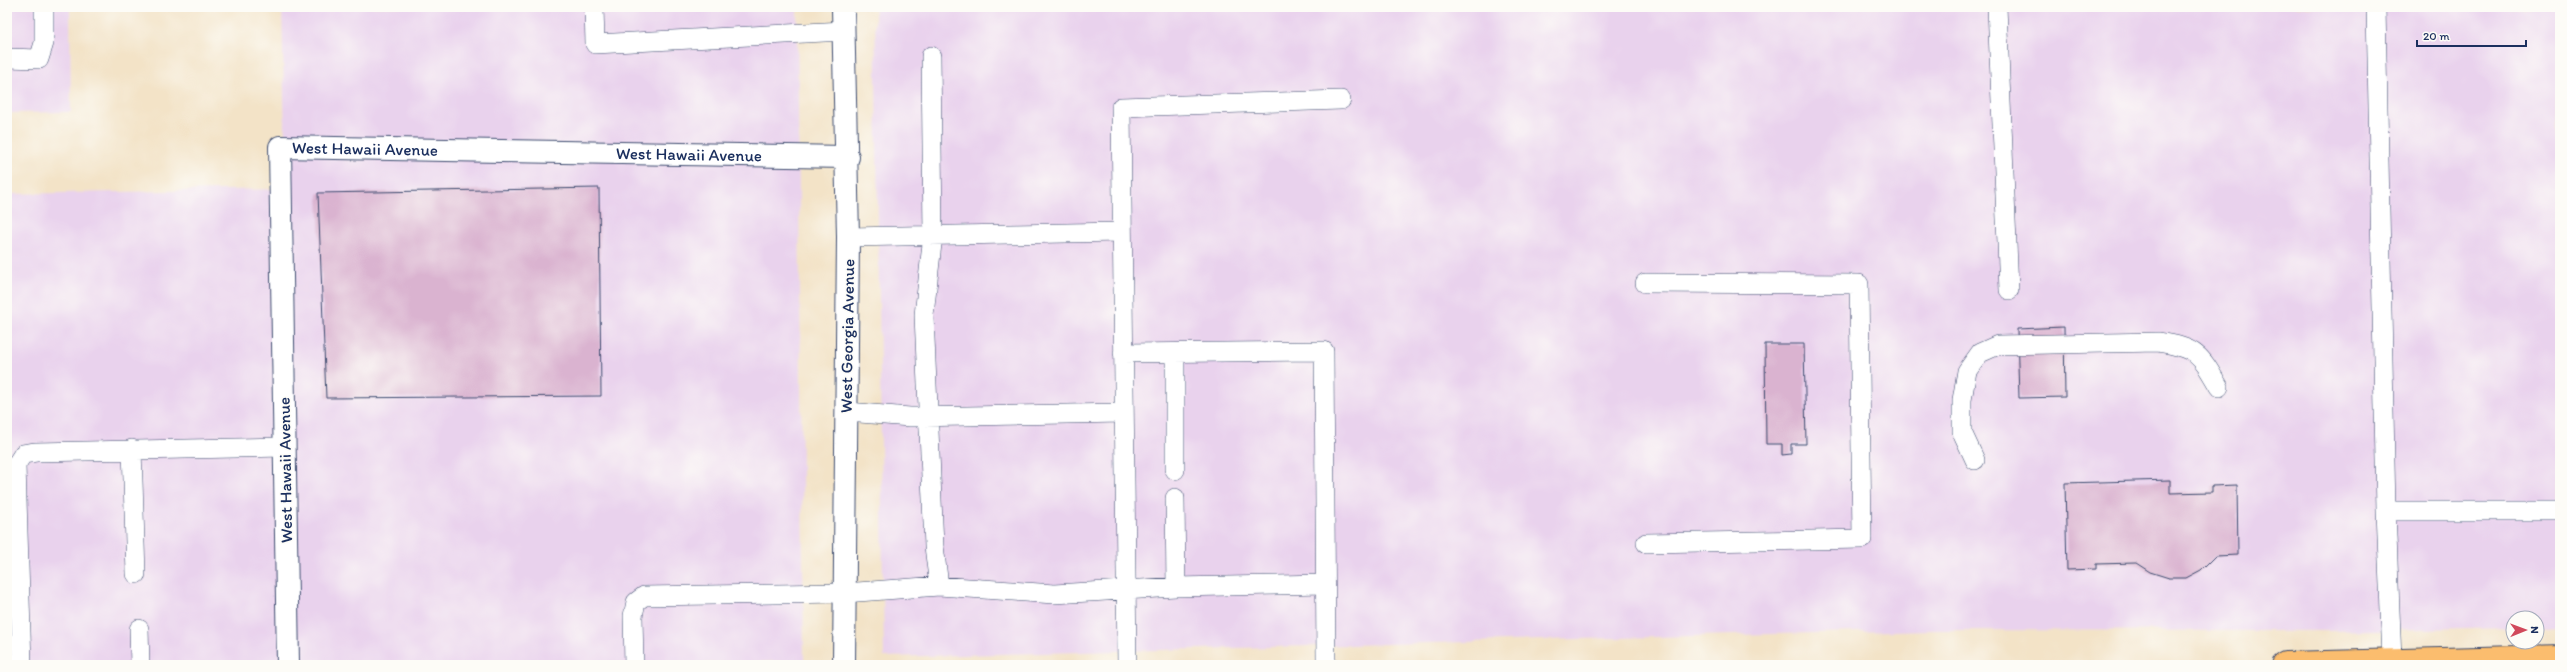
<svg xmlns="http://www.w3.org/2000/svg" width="2567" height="672" font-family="Itim,sans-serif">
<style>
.built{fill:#e9d2ed}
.building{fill:#dab3d0}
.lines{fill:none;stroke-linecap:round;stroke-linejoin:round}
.service-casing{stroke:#3b4a6e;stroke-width:20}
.minor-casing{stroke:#3b4a6e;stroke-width:24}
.primary-casing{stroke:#3b4a6e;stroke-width:24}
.service{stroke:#fff;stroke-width:19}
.minor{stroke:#fff;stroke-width:22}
.primary{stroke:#fbbd6e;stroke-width:22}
.labels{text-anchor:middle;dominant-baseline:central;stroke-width:3;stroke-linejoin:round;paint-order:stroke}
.street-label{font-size:17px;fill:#1b2f5e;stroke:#fdfcf7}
</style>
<rect width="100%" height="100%" fill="#fdfcf7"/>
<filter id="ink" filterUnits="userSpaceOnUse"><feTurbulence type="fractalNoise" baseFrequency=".025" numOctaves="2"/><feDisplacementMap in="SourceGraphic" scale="8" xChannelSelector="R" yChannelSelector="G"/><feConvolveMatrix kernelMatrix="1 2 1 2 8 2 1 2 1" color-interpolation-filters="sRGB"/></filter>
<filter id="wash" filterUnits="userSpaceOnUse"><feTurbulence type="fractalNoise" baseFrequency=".012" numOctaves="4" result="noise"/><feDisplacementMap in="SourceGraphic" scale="16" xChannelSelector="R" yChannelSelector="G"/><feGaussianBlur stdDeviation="0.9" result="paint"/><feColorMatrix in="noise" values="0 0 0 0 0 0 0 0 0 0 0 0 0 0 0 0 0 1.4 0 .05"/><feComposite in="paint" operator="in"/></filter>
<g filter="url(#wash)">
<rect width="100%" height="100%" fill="#f3e3c7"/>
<path class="built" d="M7,7H70L71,112L7,113Z
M282,7H797L804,661L615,665H7V194L286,189Z
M875,7H2560V625L2537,626V618H2513V627L2329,631L1931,630L884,657Z"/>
<g id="blocks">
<path class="building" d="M599,188L601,396L326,398L318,193Z
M2064,327L2065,397L2019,398L2017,329Z
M1765,344H1804L1806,444H1791V454L1782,455V444H1766Z
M2170,480V493L2212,492V486L2237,485L2238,555L2215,556L2201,570L2186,578H2169L2150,572L2136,563L2096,564V569L2067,570L2065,483Z"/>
</g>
</g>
<g filter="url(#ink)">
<use href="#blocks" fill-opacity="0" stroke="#3b4a6e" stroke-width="1"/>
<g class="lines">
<defs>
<path id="service" d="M594,7L595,44L844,31
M1997,7L2009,290
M2376,7L2386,511L2392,660
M931,56L933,235L924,315L934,546L939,586
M7,58L39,59L44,43V7
M848,237L1122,232
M1645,283L1859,284L1862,539L1646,543
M1123,353L1324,351L1326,665
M1175,353V470
M847,412L910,417L1124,413
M132,449L136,574
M1975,460L1962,432V400L1967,371L1980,353L1998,345L2158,342C2197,348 2200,354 2219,387
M1175,498L1176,587
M2386,511H2560
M139,629L140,665
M22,665L16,465L23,454L36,452L285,447
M634,665L633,616L636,602L644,596L844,593L939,586L1054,594L1176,587L1325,584
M1127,665L1121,107L1341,100"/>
<g id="minor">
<path d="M843,7L848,237L844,665"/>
<path id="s1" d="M288,665L280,147L848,157"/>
</g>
<path id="primary" d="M2283,665L2286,663L2560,656"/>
</defs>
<use href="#service" class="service-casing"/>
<use href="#minor" class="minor-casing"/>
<use href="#primary" class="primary-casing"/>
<use href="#service" class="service"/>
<use href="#minor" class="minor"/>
<use href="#primary" class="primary"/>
</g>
</g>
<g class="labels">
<g class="street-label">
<text stroke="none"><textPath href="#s1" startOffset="603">West Hawaii Avenue</textPath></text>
<text stroke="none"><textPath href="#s1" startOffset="927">West Hawaii Avenue</textPath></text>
<text transform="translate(847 336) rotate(-89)">West Georgia Avenue</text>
<text transform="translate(285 470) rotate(-91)">West Hawaii Avenue</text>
</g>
</g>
<rect width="2567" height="672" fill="none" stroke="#fdfcf7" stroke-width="24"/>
<g transform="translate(2525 630) rotate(89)"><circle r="19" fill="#fdfcf7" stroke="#a3aaba"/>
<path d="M0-3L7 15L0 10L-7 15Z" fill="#d1495b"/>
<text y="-6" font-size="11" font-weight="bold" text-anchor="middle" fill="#1b2f5e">N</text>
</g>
<path d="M2417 40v6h109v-6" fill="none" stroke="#1b2f5e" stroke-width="2"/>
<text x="2423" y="40" font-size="12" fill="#1b2f5e" stroke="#fdfcf7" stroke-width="3" paint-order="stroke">20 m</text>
</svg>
